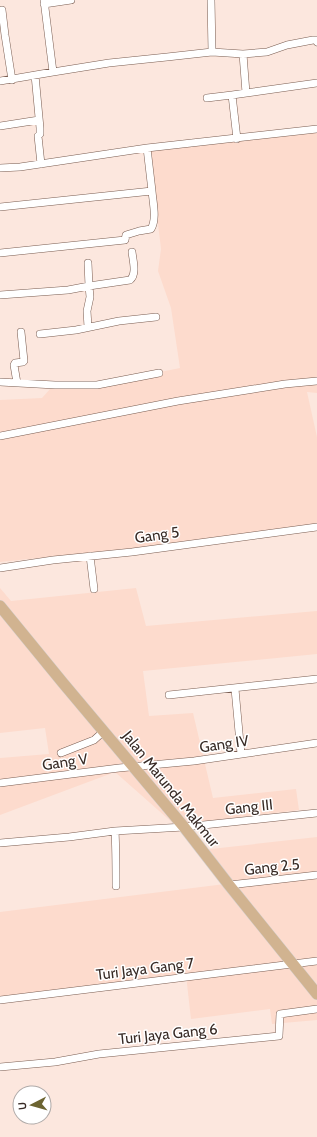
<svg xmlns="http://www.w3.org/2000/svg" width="317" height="1137" font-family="Cabin,sans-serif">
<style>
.built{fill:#fddbcd}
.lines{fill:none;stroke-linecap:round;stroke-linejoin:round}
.street-casing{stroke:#7a5d51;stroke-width:8}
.primary-casing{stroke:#d3d0cf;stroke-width:12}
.street{stroke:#fff;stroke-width:7}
.primary{stroke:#d1b390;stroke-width:11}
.labels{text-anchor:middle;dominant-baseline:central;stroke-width:3;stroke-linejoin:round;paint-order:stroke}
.street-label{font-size:15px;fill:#382b26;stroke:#fff}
</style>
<rect width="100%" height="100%" fill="#fce7de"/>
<path class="built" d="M317,132V393L307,392L317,437V529L0,562V400L42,398L51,388L97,385L180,368L171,308L158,271L161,249L149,148Z
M0,588L11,601L136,588L146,626L317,611V654L143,671L149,716L193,713L213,798L296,789L299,810L175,825L115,772L0,815V758L49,754L45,728L0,733Z
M317,837V1020L272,1024L270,1009L191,1019L186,975L0,997V912L225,884L202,850Z"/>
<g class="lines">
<defs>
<path id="street" d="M44,0L53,72
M211,0L212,52
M44,4L71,0
M2,10L5,35L12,80
M243,54L246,93
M35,75L40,128V134L38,136L41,164
M0,81L53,72L109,63L167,57L212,52L243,54L267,52L287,45L313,40H316L317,42
M207,98L232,95
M0,126L39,120
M237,139L232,95L317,83
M0,168L20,167L147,148
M0,207L152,191L147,148L317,129
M0,253L125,240L126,235L139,231L151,229C157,219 153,203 152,191
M0,295L68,290L89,286L88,263
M88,327L87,311L90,297L89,286L130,280C137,274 133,261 132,252
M40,334L76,330L119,321L156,317
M0,382L55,385H97L159,373
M17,383L14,365L15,363L23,362L24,361L21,332
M0,436L178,401L285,384L317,381
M90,556L94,589
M0,568L53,560L132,552L317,527
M235,689L241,754
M169,695L317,679
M61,753L94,740L104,731
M0,783L119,768L194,761L317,743
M115,831C116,849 116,868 116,886
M0,843L69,837L115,831L184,827L317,813
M229,885L317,875
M0,1000L317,961
M0,1067L55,1062L99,1054L279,1036L280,1014L317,1009"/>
<path id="primary" d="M0,606L63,683L184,827L229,885L317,994"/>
</defs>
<use href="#street" class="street-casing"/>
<use href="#primary" class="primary-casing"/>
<use href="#street" class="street"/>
<use href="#primary" class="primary"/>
</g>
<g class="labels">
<g class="street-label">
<text transform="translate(157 535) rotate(-8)">Gang 5</text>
<text transform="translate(224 744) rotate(-8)">Gang IV</text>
<text transform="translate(65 762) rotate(-8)">Gang V</text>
<text transform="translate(171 789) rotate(51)">Jalan Marunda Makmur</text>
<text transform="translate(249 807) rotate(-6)">Gang III</text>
<text transform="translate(272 867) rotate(-6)">Gang 2.5</text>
<text transform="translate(145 969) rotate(-7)">Turi Jaya Gang 7</text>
<text transform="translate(168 1034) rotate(-6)">Turi Jaya Gang 6</text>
</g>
</g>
<g transform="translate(32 1105) rotate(264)"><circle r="19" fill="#ffffff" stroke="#afaaa8"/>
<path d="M0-3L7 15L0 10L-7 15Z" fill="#6c6431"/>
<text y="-6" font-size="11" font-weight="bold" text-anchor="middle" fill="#382b26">U</text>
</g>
</svg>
